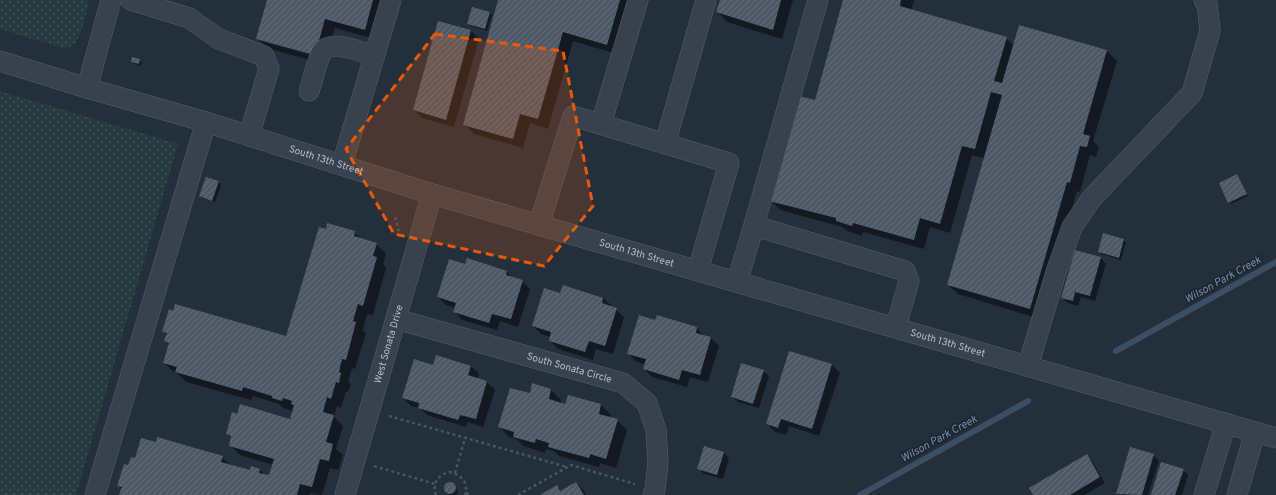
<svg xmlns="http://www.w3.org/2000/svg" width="1276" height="495" font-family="Overpass,sans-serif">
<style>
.grass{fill:url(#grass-dots)}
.shadow{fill:#0007;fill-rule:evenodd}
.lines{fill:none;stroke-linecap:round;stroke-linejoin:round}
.stream{stroke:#3a4e64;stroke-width:6}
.building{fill:url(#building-hatch)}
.minor-casing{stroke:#565f6a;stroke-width:21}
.path{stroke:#44585a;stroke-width:2.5;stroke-dasharray:3 3;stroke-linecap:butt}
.minor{stroke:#38414c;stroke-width:20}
.marked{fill:#e8590c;fill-opacity:0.2;stroke:#e8590c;stroke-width:3;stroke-dasharray:8 5;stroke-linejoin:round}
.labels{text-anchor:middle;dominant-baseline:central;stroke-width:3.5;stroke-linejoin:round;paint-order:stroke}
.street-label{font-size:10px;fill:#b4bcc7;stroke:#1d2631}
.water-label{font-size:11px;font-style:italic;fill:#758eaa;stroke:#1d2631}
</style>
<defs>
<pattern id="grass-dots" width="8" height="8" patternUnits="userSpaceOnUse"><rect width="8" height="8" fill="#263b3d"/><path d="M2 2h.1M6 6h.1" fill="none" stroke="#435558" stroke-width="1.8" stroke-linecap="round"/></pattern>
<pattern id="building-hatch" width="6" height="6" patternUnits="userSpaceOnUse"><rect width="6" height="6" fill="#4e5967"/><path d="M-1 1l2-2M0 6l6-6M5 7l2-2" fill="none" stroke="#656f7b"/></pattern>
</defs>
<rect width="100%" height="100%" fill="#242f3c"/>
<path class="grass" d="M0,0H89C87,10 81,37 75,43C72,47 68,47 63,48L0,29Z
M0,91L178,144L76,495H0Z"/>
<path class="shadow" d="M268,0H385L374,39L335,28L324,64L267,48L258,38ZM268,41L320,55L319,57L268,43Z
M499,0H632L617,54L573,41L548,129L530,123L523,148L474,134L464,124Z
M721,0H793L782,39L727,22L718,12Z
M844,0H914L911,11L1006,38L1014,46L1019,27L1107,51L1117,61L1093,141L1099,147L1096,157L1090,155L1080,192L1077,191L1040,319L958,294L948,285L984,158L972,155L950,233L930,227L924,249L863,232L862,236L847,231L842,227L780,210L771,200L815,102Z
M489,13L492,15L487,31L471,26L468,24Z
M438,22L471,31L479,39L454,127L422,118L414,110Z
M139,60L142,62L141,66L135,64L132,62Z
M1237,175L1239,178L1248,196L1231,204L1229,202Z
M207,178L219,182L221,185L215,202L203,198L200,196Z
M327,230L354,232L361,239L376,244L386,253L383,264L386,268L373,315L367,314L363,330L366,333L355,369L352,368L348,382L351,384L348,392L346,391L341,408L337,406L334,417L343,426L336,449L343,455L338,470L330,468L322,495L310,493V495H120L122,489L118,485L222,457L231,466L250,471L252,468L260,470L265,475L270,477L273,465L240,455L230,445L232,439L227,434L238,415L290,420L293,411L283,408L279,404L253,396L251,400L186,382L178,374L174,372L164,363L169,345L165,341L167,335L164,332L287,338Z
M1123,240L1126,242L1121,260L1101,254L1099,252Z
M1076,251L1101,258L1106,264L1095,301L1081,297L1078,306L1068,303L1062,298Z
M467,259L507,272L514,279L522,281L530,289L518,327L500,321L497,330L462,320L455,312L456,308L446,305L438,297L465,265Z
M561,295L603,298L624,317L613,354L596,349L593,360L558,349L550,341L551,337L541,334L533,326Z
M656,321L697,328L704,336L711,338L719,346L708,382L690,377L687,387L652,377L644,369L645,364L636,362L629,354Z
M790,352L832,365L840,373L819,436L789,426L786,435L775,432L767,424Z
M433,366H471L479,374L477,379L487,382L495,390L483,427L467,422L466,427L427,415L420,408L411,406L403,398Z
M763,371L769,376L759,408L738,402L732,397Z
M533,385L551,390L561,400L560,404L565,405L568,396L601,405L611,415L610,418L617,420L627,430L616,468L600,463L599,467L559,456L554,451L546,449L545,453L524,446L516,439L509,437L500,427L530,395Z
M724,453L729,458L723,479L704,474L698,468Z
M1153,455L1159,461L1148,495H1118L1117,494Z
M1086,456L1092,461L1105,483L1084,495H1034Z
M1183,470L1188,475L1182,495H1152Z
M449,483L453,484L456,487L458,492L456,495H449L444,489L446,484Z
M576,483L584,491L586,495H542L557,487L562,491Z"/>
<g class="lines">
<path class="stream" d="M1116,351L1276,262
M860,495L1028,401"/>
</g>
<path class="building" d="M267,0H373L365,30L325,19L315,55L256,39Z
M498,0H620L607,45L563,32L538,119L520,114L513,139L463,125Z
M720,0H781L773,30L716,12Z
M843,0H901L900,6L1007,37L994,81L1002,83L1019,25L1107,50L1083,134L1090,136L1087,147L1080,146L1070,183L1067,182L1030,309L947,285L1002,95L991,92L975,149L962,146L940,224L920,218L914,240L853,223L852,226L836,221V218L769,201L799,96L815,100Z
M472,7L490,12L485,29L467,24Z
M438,21L471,30L446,120L413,110Z
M132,57L140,59L139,64L131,62Z
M1237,174L1247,194L1228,203L1219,183Z
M206,177L219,181L212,201L199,196Z
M327,223L355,231L354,236L377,243L373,256L377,257L363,306L358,304L353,321L356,322L346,360L342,359L339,372L341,373L339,383L336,382L331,399L327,397L323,412L334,415L326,442L333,444L329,461L320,459L312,487L300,484L297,495H119L122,487L117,486L124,464L128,465L131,457L135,458L141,438L156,442L157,437L223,456L221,462L250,470L251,466L260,469L259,473L269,475L274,459L229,446L231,436L226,434L232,412L237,414L240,404L290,419L294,405L291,404L292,401L283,398L282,401L272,398V396L243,387L242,391L175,372L177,367L163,363L169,343L164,341L167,333L162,332L169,309L173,311L175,304L286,336L319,227L326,229Z
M1103,233L1124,239L1119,258L1098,252Z
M1075,250L1101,257L1090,296L1075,292L1073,301L1061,298Z
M467,258L507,271L506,275L523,280L511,319L492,314L489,323L453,312L456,303L437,297L449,259L465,264Z
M563,285L603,298L602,303L617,308L605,346L589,341L585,352L549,341L551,332L532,326L544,288L560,293Z
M639,315L655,320L657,315L697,327L696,333L711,337L700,375L682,370L679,380L643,369L646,359L627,354Z
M789,351L832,364L812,429L781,419L778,428L766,424Z
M436,355L471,366L468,375L487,381L476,419L460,415L458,420L418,408L419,403L402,398L414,359L433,365Z
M741,363L764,370L753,404L731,397Z
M532,383L551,389L549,399L565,404L568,395L601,404L599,414L618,419L606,459L590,454L589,458L548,447L549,443L536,439L535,443L513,437L514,432L498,427L510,388L530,393Z
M704,446L724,452L717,475L697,469Z
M1130,447L1154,454L1142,495L1116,494Z
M1087,454L1100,477L1070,495H1033L1029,488Z
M1161,462L1184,469L1175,495H1151Z
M444 488a6 6 0 1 1 12 0a6 6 0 1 1-12 0Z
M576,482L584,495H540L557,485L560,491Z"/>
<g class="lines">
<defs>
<g id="minor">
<path d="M131,0L189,18L219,39L264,56L269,69L249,136"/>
<path id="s1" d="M0,61L87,88L206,122L432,194L1276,438"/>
<path d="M87,88L111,0"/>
<path d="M309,91C312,83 318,57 322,52C331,39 361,52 374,56"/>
<path d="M601,124L638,0"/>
<path d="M665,144L706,0"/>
<path d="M342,165L391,0"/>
<path d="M539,225L573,116L729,163L698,270"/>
<path d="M752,232L818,0"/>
<path d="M737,282L752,232L762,228L905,271L909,281L896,327"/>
<path id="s2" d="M396,319L623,383L647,403L656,430L658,462L655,490L653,495"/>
<path d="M1028,366L1057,269L1072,227L1092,198L1192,93L1210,31L1207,3L1204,0"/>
<path d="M95,495L206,122"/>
<path id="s3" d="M345,495L432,194"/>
<path d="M1204,495L1226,423"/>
<path d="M1237,495L1255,432"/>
</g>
</defs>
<use href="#minor" class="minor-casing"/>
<path class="path" d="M395,217L399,231
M389,416L567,467
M374,466L435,484
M455,473L465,438
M466,493L472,495
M436,495C432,483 438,475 449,472C461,474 469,483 465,495
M518,495L571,465L635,484"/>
<use href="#minor" class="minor"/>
</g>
<path class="marked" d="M435,34L563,51L593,206L544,266L394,234L346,149Z"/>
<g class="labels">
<g class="street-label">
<text stroke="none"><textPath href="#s1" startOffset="341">South 13th Street</textPath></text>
<text stroke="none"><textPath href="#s1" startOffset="665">South 13th Street</textPath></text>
<text stroke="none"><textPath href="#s1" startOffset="989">South 13th Street</textPath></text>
<text stroke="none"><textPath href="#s3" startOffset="157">West Sonata Drive</textPath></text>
<text stroke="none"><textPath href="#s2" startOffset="180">South Sonata Circle</textPath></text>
</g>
<g class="water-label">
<text transform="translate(1223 280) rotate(-29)">Wilson Park Creek</text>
<text transform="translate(939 439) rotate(-29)">Wilson Park Creek</text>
</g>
</g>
</svg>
